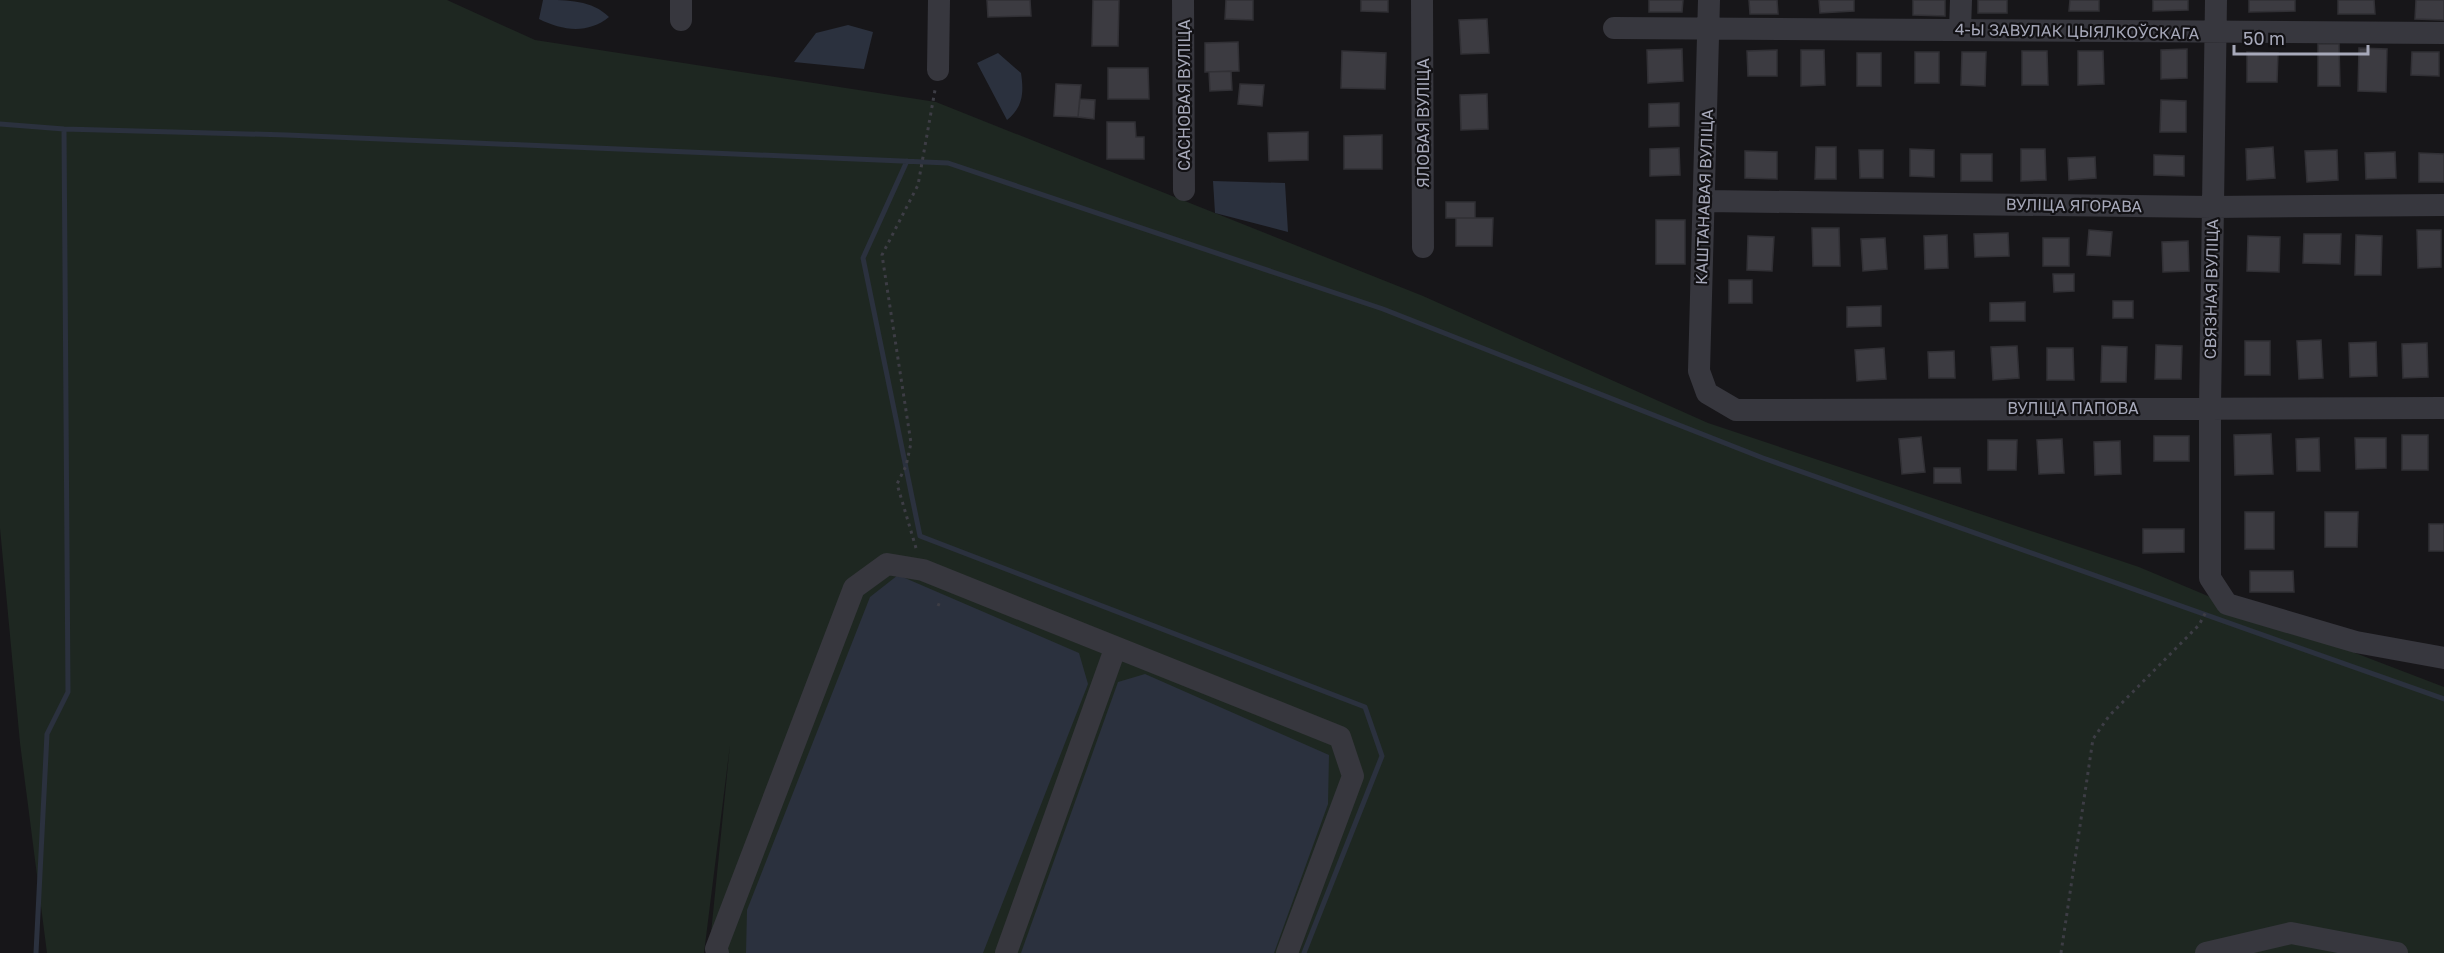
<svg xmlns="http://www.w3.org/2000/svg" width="2444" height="953" font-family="'Golos Text',sans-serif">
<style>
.green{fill:#1e2721}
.water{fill:#2b313e}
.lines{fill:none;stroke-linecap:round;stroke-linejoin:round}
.stream{stroke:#2b313e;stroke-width:5}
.building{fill:#3c3b41;stroke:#313035;stroke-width:1.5}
.path{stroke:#3d3d45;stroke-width:3;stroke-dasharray:3 4.5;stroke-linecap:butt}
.minor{stroke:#37373e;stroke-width:22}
.labels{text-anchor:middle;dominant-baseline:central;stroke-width:4.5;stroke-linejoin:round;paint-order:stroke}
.street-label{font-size:16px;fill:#a7a9ba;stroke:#121114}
</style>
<rect width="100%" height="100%" fill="#171619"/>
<path class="green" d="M0,0H447L535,40L936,102L1423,296L1708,423L2139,567L2227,604L2444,687V953H709L730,745L704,953H47L20,743L0,528Z"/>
<path class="water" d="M543,0C568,0 592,0 609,17C588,34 563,31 539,19Z
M848,25L873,32L864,69L794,62L816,33Z
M998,53L1021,73C1024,93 1023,107 1007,120L977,63Z
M1213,181L1285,183L1288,232L1215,213Z
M898,575L1079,653L1088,684L983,953H746L747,910L870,597Z
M1145,674L1329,755L1328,804L1274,953H1021L1118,682Z"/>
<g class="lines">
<path class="stream" d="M0,124L64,129L287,135L948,163L1383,309L1763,458L2444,699
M907,161L863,258L920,536L1365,707L1382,756L1304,953
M36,953L47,734L68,692L64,129"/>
</g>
<path class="building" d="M987,0H1030L1031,16L988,17Z
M1093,0H1119L1118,46H1092Z
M1226,0H1253V20L1225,19Z
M1361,0H1388V12L1361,11Z
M1649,0H1683L1682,12H1649Z
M1749,0H1777L1778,14H1750Z
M1819,0H1854V11L1820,13Z
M1913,0H1945V16L1913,15Z
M1978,0H2007V13H1978Z
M2070,0H2099V11H2069Z
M2153,0H2188V10L2153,11Z
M2249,0H2295V11L2249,12Z
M2338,0H2374L2375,14H2338Z
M2416,0H2444V20L2415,19Z
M1487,19L1489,53L1461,54L1459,20Z
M1238,42L1239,71L1205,72V43Z
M2318,44H2339L2340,86H2318Z
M2359,48L2387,49L2386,92L2358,91Z
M1682,49L1683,81L1648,83L1647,50Z
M2187,49V78L2161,79V50Z
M1777,50V76H1748L1747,51Z
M1801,50H1824L1825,85L1801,86Z
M1342,51L1386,53L1385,89L1341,88Z
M2022,51H2047L2048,85H2022Z
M2078,51H2103L2104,84L2078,85Z
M1915,52H1939V83H1915Z
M1962,52H1986L1985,86L1961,85Z
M2247,52L2278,53L2277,82H2247Z
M2412,52H2439V76L2411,75Z
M1857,53H1881V86H1857Z
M1108,68H1148L1149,99H1108Z
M1231,71L1232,90L1210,91L1209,72Z
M1056,84L1081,85L1078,117L1054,116Z
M1240,84L1264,85L1262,106L1238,104Z
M1487,94L1488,129L1461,130L1460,95Z
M1080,99L1095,100L1094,119L1078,117Z
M2161,100L2186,101V132H2160Z
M1679,103V126L1649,127V104Z
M1107,122H1135L1136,137H1144V159H1107Z
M1308,132V160L1269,161L1268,133Z
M1382,135V169H1344V136Z
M1816,147H1836V179H1815Z
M2273,147L2275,178L2247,180L2246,149Z
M1679,148L1680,175L1650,176V149Z
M1910,149L1934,150V177L1910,176Z
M2021,149H2045L2046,180L2021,181Z
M1859,150H1883V178H1860Z
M2337,150L2338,180L2307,182L2305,151Z
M1745,151L1777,152V179L1745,178Z
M2395,152L2396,178L2366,179L2365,153Z
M2419,153L2444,154V182H2419Z
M1961,154H1992V181H1961Z
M2154,155L2184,156V176L2154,175Z
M2095,157L2096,178L2069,180L2068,158Z
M1446,202H1475V218H1446Z
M1456,218H1493L1492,246H1456Z
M1656,220H1685V264H1656Z
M1812,228H1839L1840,266H1813Z
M2089,230L2112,232L2110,256L2087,255Z
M2417,230H2441V267L2418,268Z
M2008,233L2009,256L1975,257L1974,234Z
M2304,234H2341L2340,264L2303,263Z
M1947,235L1948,268L1925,269L1924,236Z
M2356,235L2382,236L2381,275H2355Z
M1748,236L1774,237L1772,271L1747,270Z
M2248,236L2280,237L2279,272L2247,271Z
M1885,238L1887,269L1863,271L1861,239Z
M2043,238H2069V266H2043Z
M2188,241L2189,271L2163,272L2162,242Z
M2053,274H2074V291L2054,292Z
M1729,280H1752V303H1729Z
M2113,301H2133V318H2113Z
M2025,302V321H1990V303Z
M1881,306V326L1847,327V307Z
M2321,340L2323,378L2299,379L2297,341Z
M2245,341H2270V375H2245Z
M2376,342L2377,376L2350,377L2349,343Z
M2427,343L2428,377L2403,378L2402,344Z
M2156,345L2182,346L2181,379H2155Z
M2017,346L2019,378L1993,380L1991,347Z
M2102,346L2127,347L2126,382H2101Z
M1884,348L1886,379L1857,381L1855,350Z
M2047,348H2073L2074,380H2047Z
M1954,351L1955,378H1929L1928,352Z
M2271,434L2273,474L2235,475L2234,435Z
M2402,435H2428V470H2402Z
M2154,436H2189V461H2154Z
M1921,437L1925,472L1902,474L1899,439Z
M2319,438L2320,471H2297L2296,439Z
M2355,438H2386V468L2356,469Z
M2062,439L2064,473L2039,474L2037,440Z
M1988,440H2017L2016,470H1988Z
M2120,441L2121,474L2095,475L2094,442Z
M1934,468H1960L1961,483H1934Z
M2245,512H2274V549H2245Z
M2325,512H2358L2357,547H2325Z
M2429,524H2444V551H2429Z
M2143,529H2184V552L2143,553Z
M2250,571H2293L2294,592H2250Z"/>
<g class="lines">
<path class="path" d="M916,548L897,484L906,466L911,443L882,255L918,185L935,90
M938,606L941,599
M2061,953L2093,739L2109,716L2199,625L2207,610"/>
<path class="minor" d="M1183,0L1184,190
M1422,0L1423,247
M1709,0L1699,371L1707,393L1736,410L2444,408
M2216,0L2210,408V578L2227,604L2356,642L2444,658
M681,20V0
M1614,28L2444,33
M1960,29L1961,0
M938,70L939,0
M1705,201L2212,207L2444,205
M718,953L716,949L854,588L887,564L923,570L1340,737L1353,776L1287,953
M1006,953L1115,649
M2206,953L2291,933L2397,953"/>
</g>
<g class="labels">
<g class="street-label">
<text transform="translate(2077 31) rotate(1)">4-Ы ЗАВУЛАК ЦЫЯЛКОЎСКАГА</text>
<text transform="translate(1184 95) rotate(-90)">САСНОВАЯ ВУЛІЦА</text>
<text transform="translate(1423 123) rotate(-90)">ЯЛОВАЯ ВУЛІЦА</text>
<text transform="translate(1704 197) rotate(-88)">КАШТАНАВАЯ ВУЛІЦА</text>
<text transform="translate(2074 205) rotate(1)">ВУЛІЦА ЯГОРАВА</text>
<text transform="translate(2211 289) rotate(-89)">СВЯЗНАЯ ВУЛІЦА</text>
<text x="2073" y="408">ВУЛІЦА ПАПОВА</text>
</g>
</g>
<path d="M2234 45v9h134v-9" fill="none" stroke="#a7a9ba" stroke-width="3"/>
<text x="2243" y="45" font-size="18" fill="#a7a9ba" stroke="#121114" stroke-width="4.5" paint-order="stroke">50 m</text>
</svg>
